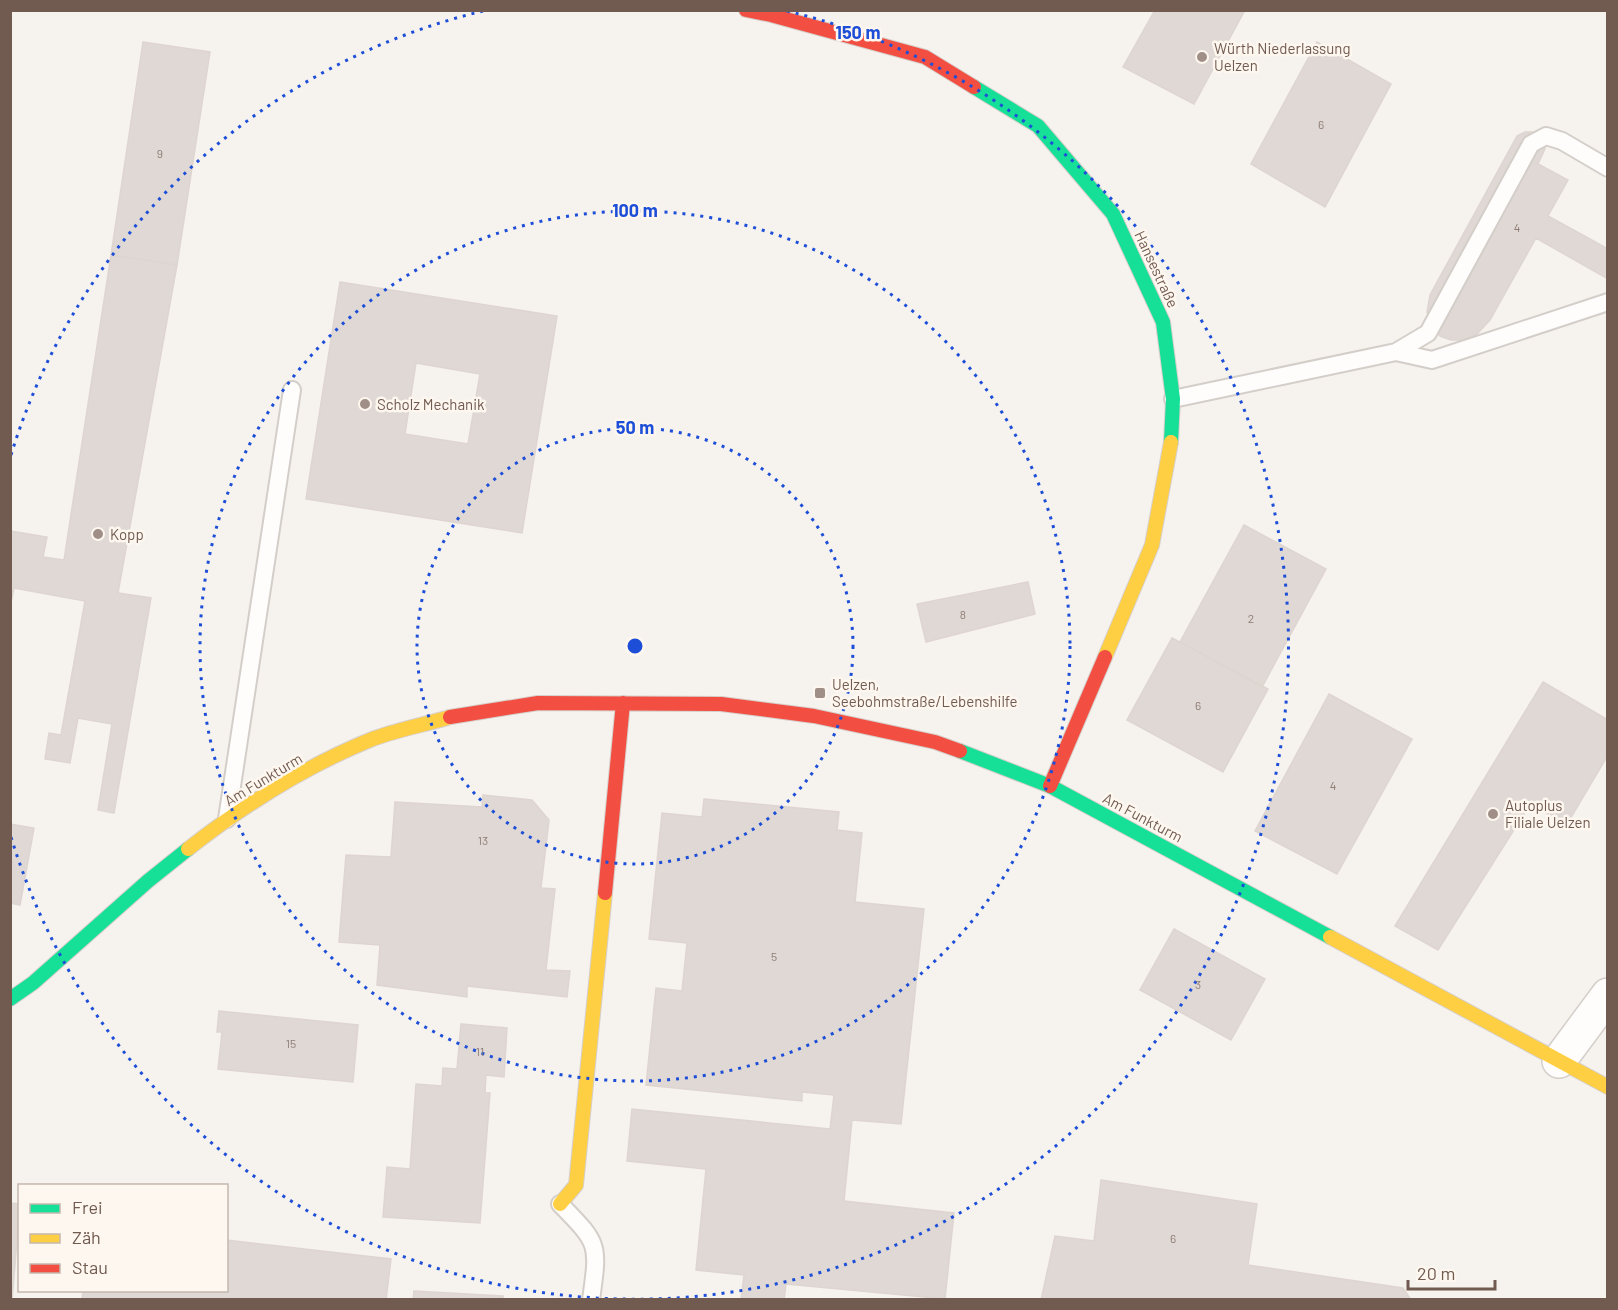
<svg xmlns="http://www.w3.org/2000/svg" width="1618" height="1310" font-family="Barlow,sans-serif">
<style>
.building{fill:#dfd8d4;stroke:#ded5d0;stroke-width:1.5;fill-rule:evenodd}
.lines{fill:none;stroke-linecap:round;stroke-linejoin:round}
.lane-casing{stroke:#d4cec9;stroke-width:20}
.street-casing{stroke:#d4cec9;stroke-width:36}
.fast-casing{stroke:#d6cfca;stroke-width:16}
.slow-casing{stroke:#d6cfca;stroke-width:16}
.jam-casing{stroke:#d6cfca;stroke-width:16}
.lane{stroke:#fefdfc;stroke-width:16}
.street{stroke:#fefdfc;stroke-width:33}
.fast{stroke:#16e098;stroke-width:14}
.slow{stroke:#ffcf43;stroke-width:14}
.jam{stroke:#f24e42;stroke-width:14}
.ring{fill:none;stroke:#1d4ed8;stroke-width:3;stroke-dasharray:3 6}
.poi-dot{fill:#a08f87;stroke:#fdf7ef;stroke-width:2}
.labels{text-anchor:middle;dominant-baseline:central;stroke-width:5;stroke-linejoin:round;paint-order:stroke}
.number-label{font-size:12px;fill:#8f7c74}
.poi-label{font-size:15px;fill:#715a50;stroke:#fdf7ef;text-anchor:start}
.street-label{font-size:15px;fill:#715a50;stroke:#fdf7ef}
.centre{fill:#1d4ed8;stroke:#fdf7ef;stroke-width:3}
.ring-label{font-size:18px;text-anchor:middle;font-weight:bold;fill:#1d4ed8;stroke:#fdf7ef;stroke-width:5;stroke-linejoin:round;paint-order:stroke}
</style>
<rect width="100%" height="100%" fill="#f6f2ee"/>
<path class="building" d="M1155,10H1245L1194,104L1123,67Z
M143,42L210,52L177,265L111,255Z
M1317,42L1391,84L1325,207L1251,164Z
M1525,132H1532L1539,135L1544,141L1545,149L1538,164L1568,180L1548,216L1608,249V279L1536,238L1490,320L1477,334L1462,340H1451L1440,336L1432,325L1427,312L1430,295L1517,136Z
M111,255L177,265L118,593L151,598L114,813L98,810L112,724L78,718L70,763L45,759L49,733L61,735L85,601L14,588L10,607V531L47,537L43,557L64,560Z
M340,282L557,316L522,533L306,499ZM416,363L480,374L468,444L405,434Z
M1244,525L1326,569L1262,687L1180,642Z
M1028,582L1035,614L926,642L917,604Z
M1172,638L1268,689L1223,772L1127,720Z
M1543,682L1608,720V755L1566,826L1531,803L1438,950L1395,926Z
M1329,694L1412,739L1337,874L1255,831Z
M483,795L532,800L549,820L541,888L555,889L546,970L570,971L567,997L467,986V997L377,985L380,945L339,942L346,855L391,857L395,802L482,807Z
M704,799L839,812L837,830L862,833L855,902L924,909L901,1124L852,1120L844,1201L954,1213L945,1299L786,1284L784,1300H741L744,1275L696,1270L706,1169L627,1161L632,1109L830,1129L834,1095L802,1092V1101L646,1085L656,988L682,991L687,943L649,939L662,813L702,817Z
M10,824L34,828L20,905L10,903Z
M1174,929L1265,979L1231,1040L1140,990Z
M219,1011L358,1025L353,1082L218,1069L222,1032H217Z
M461,1024L507,1028L504,1077L486,1075L485,1093H490L480,1223L383,1217L387,1167L410,1169L416,1084L442,1086L443,1068L457,1069Z
M1101,1180L1257,1204L1248,1265L1403,1288L1411,1300H1041L1055,1236L1094,1241Z
M10,1203L20,1204L12,1300H10Z
M226,1240L391,1259L386,1300H82L83,1290H226Z
M414,1291L503,1296V1300H413Z"/>
<g class="lines">
<defs>
<path id="lane" d="M1396,352L1432,360L1608,302
M1173,399L1396,352L1428,333L1531,144L1546,136L1562,141L1608,168
M227,819L292,390
M560,1204C599,1244 599,1243 591,1300"/>
<path id="street" d="M1559,1061L1608,995"/>
<path id="fast" d="M974,87L1038,126L1113,214L1163,322L1173,399L1171,442
M960,751L1050,786L1330,937
M10,999L33,983L148,881L188,849"/>
<path id="slow" d="M1105,657L1152,545L1171,442
M188,849C244,805 304,767 370,740C395,730 424,725 450,717
M1330,937L1608,1087
M560,1204L576,1185L605,893"/>
<path id="jam" d="M746,10L771,15L925,57L974,87
M450,717L538,703L721,704L814,716L935,742L960,751
M1050,786L1105,657
M605,893L623,703"/>
</defs>
<use href="#lane" class="lane-casing"/>
<use href="#street" class="street-casing"/>
<use href="#fast" class="fast-casing"/>
<use href="#slow" class="slow-casing"/>
<use href="#jam" class="jam-casing"/>
<use href="#lane" class="lane"/>
<use href="#street" class="street"/>
<use href="#fast" class="fast"/>
<use href="#slow" class="slow"/>
<use href="#jam" class="jam"/>
</g>
<g class="ring">
<circle cx="635" cy="646" r="218"/>
<circle cx="635" cy="646" r="435"/>
<path d="M11 455A653 653 0 0 1 483 11M787 11A653 653 0 1 1 11 837"/>
</g>
<g class="poi-dot">
<circle cx="1202" cy="57" r="6"/>
<circle cx="365" cy="404" r="6"/>
<circle cx="98" cy="534" r="6"/>
<rect x="814" y="687" width="12" height="12" rx="3"/>
<circle cx="1493" cy="814" r="6"/>
</g>
<g class="labels">
<g class="number-label">
<text x="1321" y="124">6</text>
<text x="160" y="153">9</text>
<text x="1517" y="227">4</text>
<text x="963" y="614">8</text>
<text x="1251" y="618">2</text>
<text x="1198" y="705">6</text>
<text x="1333" y="785">4</text>
<text x="483" y="840">13</text>
<text x="774" y="956">5</text>
<text x="1198" y="984">3</text>
<text x="291" y="1043">15</text>
<text x="480" y="1051">11</text>
<text x="1173" y="1238">6</text>
</g>
<g class="poi-label">
<text x="1214" y="48">Würth Niederlassung<tspan x="1214" dy="17">Uelzen</tspan></text>
<text x="377" y="404">Scholz Mechanik</text>
<text x="110" y="534">Kopp</text>
<text x="832" y="684">Uelzen,<tspan x="832" dy="17">Seebohmstraße/Lebenshilfe</tspan></text>
<text x="1505" y="805">Autoplus<tspan x="1505" dy="17">Filiale Uelzen</tspan></text>
</g>
<g class="street-label">
<text transform="translate(1157 269) rotate(65)">Hansestraße</text>
<text transform="translate(263 779) rotate(-31)">Am Funkturm</text>
<text transform="translate(1143 817) rotate(28)">Am Funkturm</text>
</g>
</g>
<circle cx="635" cy="646" r="9" class="centre"/>
<g class="ring-label">
<text x="858" y="39">150 m</text>
<text x="635" y="217">100 m</text>
<text x="635" y="434">50 m</text>
</g>
<rect width="1618" height="1310" fill="none" stroke="#715a50" stroke-width="24"/>
<rect x="18" y="1184" width="210" height="108" fill="#fdf7ef" stroke="#c5b8af" stroke-width="1.5"/>
<rect x="30" y="1204" width="30" height="9" fill="#16e098" stroke="#c5b8af" stroke-width="1.5"/>
<text x="72" y="1214" font-size="18" fill="#715a50">Frei</text>
<rect x="30" y="1234" width="30" height="9" fill="#ffcf43" stroke="#c5b8af" stroke-width="1.5"/>
<text x="72" y="1244" font-size="18" fill="#715a50">Zäh</text>
<rect x="30" y="1264" width="30" height="9" fill="#f24e42" stroke="#c5b8af" stroke-width="1.5"/>
<text x="72" y="1274" font-size="18" fill="#715a50">Stau</text>
<path d="M1408 1280v9h87v-9" fill="none" stroke="#715a50" stroke-width="3"/>
<text x="1417" y="1280" font-size="18" fill="#715a50" stroke="#fdf7ef" stroke-width="4.5" paint-order="stroke">20 m</text>
</svg>
